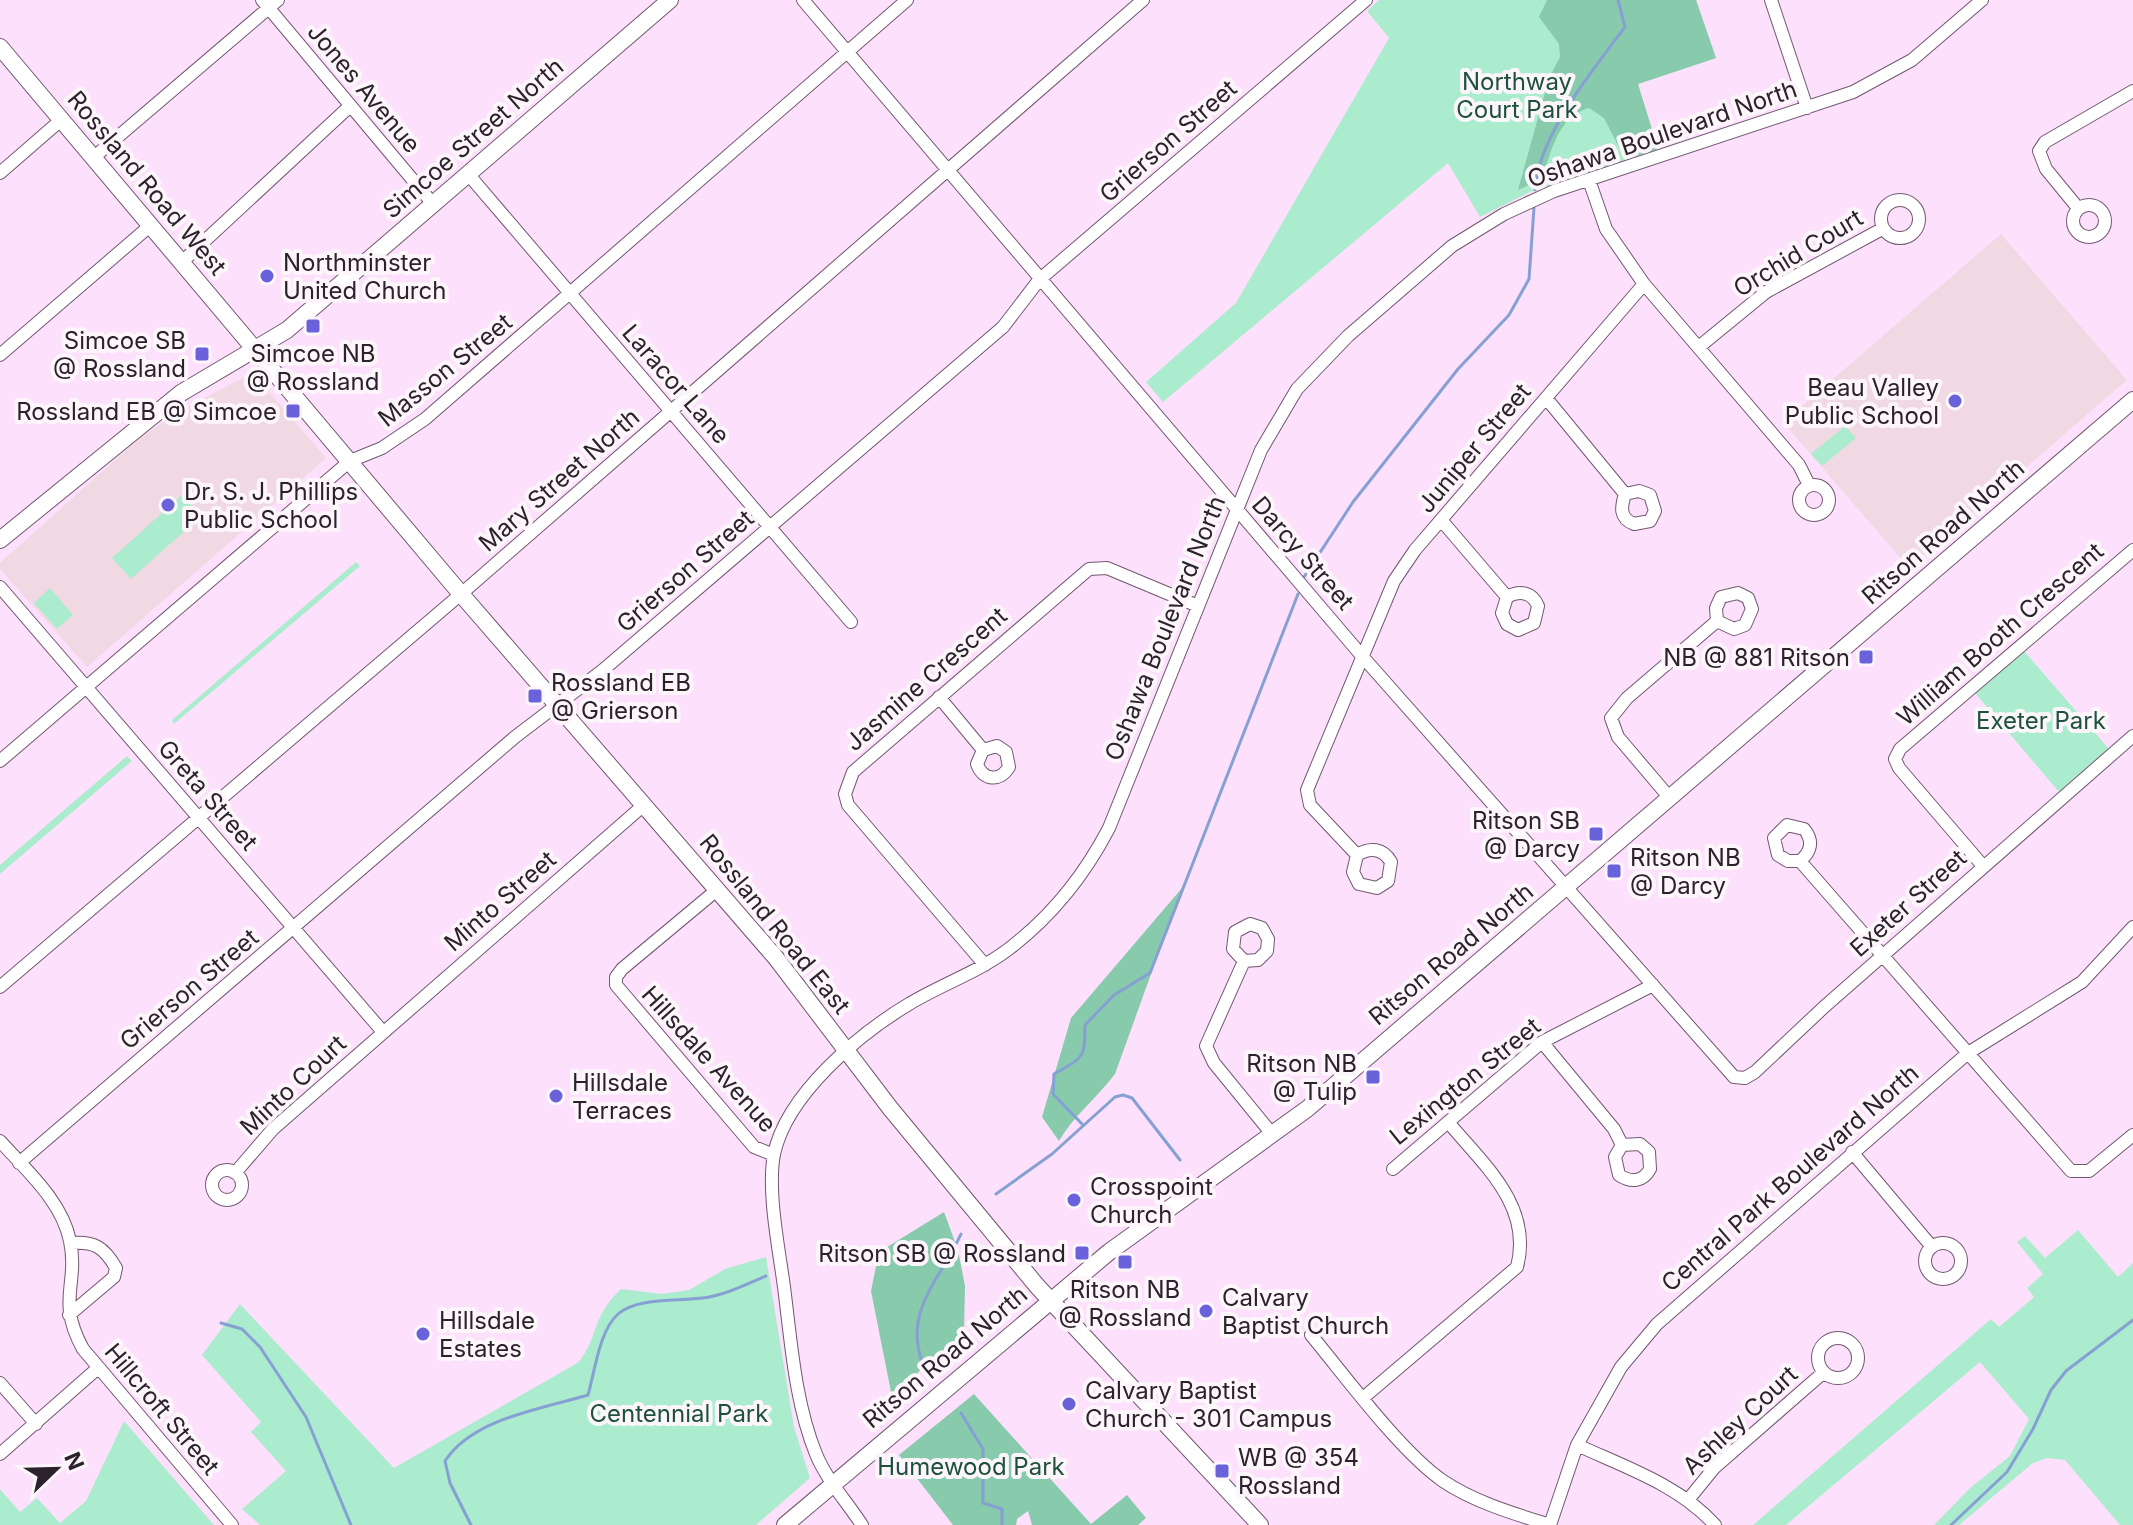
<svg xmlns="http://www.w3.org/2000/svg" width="2133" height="1525" font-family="Inter,sans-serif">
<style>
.education{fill:#f1d9e4}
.green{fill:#acecce}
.forest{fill:#87caac}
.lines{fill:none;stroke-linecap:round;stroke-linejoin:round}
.stream{stroke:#86a0d3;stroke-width:3}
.minor-casing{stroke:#70586f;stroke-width:14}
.major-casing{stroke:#70586f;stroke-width:18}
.minor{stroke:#fff;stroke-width:12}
.major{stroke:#fff;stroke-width:16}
.poi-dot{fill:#6962db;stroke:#fcf6fb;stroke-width:3}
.labels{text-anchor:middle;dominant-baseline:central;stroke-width:8;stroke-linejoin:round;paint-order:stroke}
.park-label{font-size:24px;fill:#1d513d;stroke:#fcf6fb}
.street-label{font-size:24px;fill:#2c222c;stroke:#fcf6fb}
.poi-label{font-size:24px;fill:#2c222c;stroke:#fcf6fb;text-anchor:start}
</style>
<rect width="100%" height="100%" fill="#fde0fb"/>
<path class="education" d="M2001,234L2127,380L1909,568L1783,422Z
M253,373L326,458L87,667L0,569V563L141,437L194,403Z"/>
<path class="green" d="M1379,0H1696L1716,58L1638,84L1658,149L1530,192L1480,217L1448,163L1163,402L1146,382L1236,303L1389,38L1367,11Z
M1845,426L1856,438L1822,466L1811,454Z
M182,495L201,516L131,579L112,558Z
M356,562L360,566L174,724L172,720Z
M50,588L73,615L57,629L34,603Z
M2024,651L2109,749L2059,792L1975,693Z
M127,756L132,761L0,874V865Z
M2078,1230L2118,1277L2133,1263V1525H2120L2065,1460L2047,1458L2033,1463L1959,1525H1934L1970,1488L2010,1456L2029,1419L1980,1362L1786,1525H1753L1991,1319L1999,1327L2034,1297L2027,1288L2043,1274L2017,1242L2025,1236L2045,1258Z
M766,1257L794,1427L810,1478L756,1525H260L242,1509L286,1471L251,1432L261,1422L202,1355L240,1304L394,1468L579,1362C599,1335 592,1316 621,1289L662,1294L689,1290L725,1269Z
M124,1421L214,1525H0V1489L20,1512L37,1498L60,1523L86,1501Z"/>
<path class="forest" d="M1547,0H1696L1716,58L1638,84L1658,149L1625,159L1604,118L1589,108C1558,116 1550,153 1543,179L1518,190L1549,78L1560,57L1559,44L1539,17Z
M1182,888L1115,1074C1097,1098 1073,1116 1059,1141L1042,1117L1071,1018Z
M944,1212L958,1250L965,1286L964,1330L942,1357L928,1361L893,1402L871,1291L879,1252Z
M974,1394L1091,1524L1127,1495L1146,1518L1138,1525H1032L1028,1511L1017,1519L1016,1525H953L899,1455Z"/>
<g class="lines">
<path class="stream" d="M1535,190C1538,136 1593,70 1625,27L1618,0
M1304,577L1353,502L1458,369L1509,315L1529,279L1534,208
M1083,1125L1053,1094L1054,1074C1083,1057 1085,1060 1085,1025L1114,995L1150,973L1298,594
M996,1194L1052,1154L1115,1097L1123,1095L1132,1098L1180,1160
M221,1323L242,1329L260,1347L306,1417L351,1525
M924,1367C901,1313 940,1280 961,1234
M961,1413L983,1449V1503L1002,1509V1525
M471,1525L450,1483L445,1461C473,1418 542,1409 588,1395C595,1371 599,1331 618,1314C640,1295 687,1303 714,1296C732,1292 749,1283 766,1276
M1951,1525L2007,1472L2033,1429L2051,1390L2066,1371L2133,1320"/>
<defs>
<path id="minor" d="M262,0L433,204
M803,0L1362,656L1734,1077L1745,1078L1755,1072L1824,1007L2133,736
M1771,0L1807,108
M93,158L278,0
M0,173L61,120
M468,174L851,622
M1589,180L1606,229L1644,284L1799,465L1809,485
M1881 219a19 19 0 1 1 38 0a19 19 0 1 1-38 0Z
M2073 221a16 16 0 1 1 32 0a16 16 0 1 1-32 0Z
M2078,208L2046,169L2039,151L2045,142L2133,91
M183,261L350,106
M1700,346L1766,292L1882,229
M0,355L151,225
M1546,398L1625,494L1639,491L1650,495L1655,511L1650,521L1634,524C1619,518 1621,507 1625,494
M1799 500a15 15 0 1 1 30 0a15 15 0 1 1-30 0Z
M1442,521L1507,597L1502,613L1507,624L1518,630L1534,623L1538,606C1532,592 1520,590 1507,597
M0,587L383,1032
M939,697L983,750L977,764C983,781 1000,782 1009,767L1006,752L997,746L983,750
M0,761L350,461L382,448L425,419L907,0
M1669,797L1618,737L1611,718L1627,698L1717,621L1716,608L1721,597L1738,593L1748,598L1752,609L1745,625L1734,629L1717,621
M1357,855C1370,847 1383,848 1391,862L1388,881L1377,888L1359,884L1353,872L1357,855L1310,805L1307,790L1394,581L1415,550L1644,284
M1800,861C1811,852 1814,841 1804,829L1787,825L1774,838L1778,855L1788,861H1800L2071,1171H2089L2133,1135
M1983,866L1899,768L1895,759L1900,749L2133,550
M718,889L622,969L616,977V985L754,1147L774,1155
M1244,961L1233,949L1235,932L1250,924L1262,928L1268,939L1267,951L1258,960L1244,961L1206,1046L1214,1063L1272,1134
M985,965L848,805L845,794L853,772L1089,569L1107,568L1198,606
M0,987L461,594L1143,0
M1542,1042L1614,1129L1622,1145L1615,1157L1619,1175C1631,1183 1643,1182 1650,1169L1649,1152L1640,1144L1622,1145
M0,1141C26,1170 62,1201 70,1241C79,1285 56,1300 83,1349L232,1525
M1852,1152L1932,1247
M19,1163L515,737L603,670L1003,327L1039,280L1366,0
M1393,1169L1542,1042L1653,985
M212 1185a15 15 0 1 1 30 0a15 15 0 1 1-30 0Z
M235,1173L273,1129L645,804
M1925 1261a18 18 0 1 1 36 0a18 18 0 1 1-36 0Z
M69,1315L114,1277L116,1268C104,1247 94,1241 71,1243
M1311,1335C1346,1377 1400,1451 1443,1481C1474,1502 1515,1514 1550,1525
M1818 1358a20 20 0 1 1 40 0a20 20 0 1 1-40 0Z
M0,1383L36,1424
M1363,1398L1517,1267C1533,1206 1484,1165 1448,1122
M1577,1445C1625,1467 1679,1485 1715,1525
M0,1454L98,1368
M1688,1500L1714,1468L1824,1372
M862,1525C847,1502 826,1479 816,1454C795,1403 791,1341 784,1287C779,1249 767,1192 774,1154C787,1094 859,1034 909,1004C942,984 979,972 1010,948C1053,915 1084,876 1109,828L1261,450L1297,389L1348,336L1452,246L1504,214L1554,191L1853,92L1912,60L1982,0
M1550,1525L1577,1445L1621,1367L1657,1324L1968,1053L2082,982L2133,927"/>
<path id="major" d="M0,47L461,594L776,958L890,1108L1037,1286L1260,1525
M0,540L181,393L287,330L670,0
M785,1525L1109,1252L1307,1109L2133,400"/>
</defs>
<use href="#minor" class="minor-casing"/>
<use href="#major" class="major-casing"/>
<use href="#minor" class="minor"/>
<use href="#major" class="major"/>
</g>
<g class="poi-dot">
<circle cx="267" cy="276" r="8"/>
<rect x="305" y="318" width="16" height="16" rx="4"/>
<rect x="194" y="346" width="16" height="16" rx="4"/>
<circle cx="1955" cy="401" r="8"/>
<rect x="285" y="403" width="16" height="16" rx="4"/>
<circle cx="168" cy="505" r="8"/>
<rect x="1858" y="649" width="16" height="16" rx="4"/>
<rect x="527" y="688" width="16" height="16" rx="4"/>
<rect x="1588" y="826" width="16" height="16" rx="4"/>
<rect x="1606" y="863" width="16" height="16" rx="4"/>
<rect x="1365" y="1069" width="16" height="16" rx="4"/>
<circle cx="556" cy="1096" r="8"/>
<circle cx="1074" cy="1200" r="8"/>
<rect x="1074" y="1245" width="16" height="16" rx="4"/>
<rect x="1117" y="1254" width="16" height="16" rx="4"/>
<circle cx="1206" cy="1311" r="8"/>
<circle cx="423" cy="1334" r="8"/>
<circle cx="1069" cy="1404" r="8"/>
<rect x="1214" y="1463" width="16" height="16" rx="4"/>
</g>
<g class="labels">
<g class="park-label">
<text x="1517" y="81">Northway<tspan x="1517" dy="28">Court Park</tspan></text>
<text x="2041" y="720">Exeter Park</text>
<text x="679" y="1413">Centennial Park</text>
<text x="971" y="1466">Humewood Park</text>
</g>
<g class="street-label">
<text transform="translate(364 88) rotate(50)">Jones Avenue</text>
<text transform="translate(1662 134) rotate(-19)">Oshawa Boulevard North</text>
<text transform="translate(473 138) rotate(-41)">Simcoe Street North</text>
<text transform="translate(1168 141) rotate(-41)">Grierson Street</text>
<text transform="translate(147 183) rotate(50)">Rossland Road West</text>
<text transform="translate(1798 253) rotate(-31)">Orchid Court</text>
<text transform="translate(445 370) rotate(-39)">Masson Street</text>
<text transform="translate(676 384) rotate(49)">Laracor Lane</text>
<text transform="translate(1474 448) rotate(-50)">Juniper Street</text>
<text transform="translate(559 480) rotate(-41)">Mary Street North</text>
<text transform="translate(1943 532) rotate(-41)">Ritson Road North</text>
<text transform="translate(1303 553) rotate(49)">Darcy Street</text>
<text transform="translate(685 571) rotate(-41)">Grierson Street</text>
<text transform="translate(1165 628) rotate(-68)">Oshawa Boulevard North</text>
<text transform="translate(2000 634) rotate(-41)">William Booth Crescent</text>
<text transform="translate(926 679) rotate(-41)">Jasmine Crescent</text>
<text transform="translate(208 795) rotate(49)">Greta Street</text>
<text transform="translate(500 901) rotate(-41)">Minto Street</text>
<text transform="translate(1908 903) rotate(-42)">Exeter Street</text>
<text transform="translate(775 924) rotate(51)">Rossland Road East</text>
<text transform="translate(1451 954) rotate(-40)">Ritson Road North</text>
<text transform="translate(189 989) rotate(-40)">Grierson Street</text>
<text transform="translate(709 1059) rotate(48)">Hillsdale Avenue</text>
<text transform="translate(1465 1081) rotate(-39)">Lexington Street</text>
<text transform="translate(293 1085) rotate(-43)">Minto Court</text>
<text transform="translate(1790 1178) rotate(-41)">Central Park Boulevard North</text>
<text transform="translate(945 1357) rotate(-40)">Ritson Road North</text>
<text transform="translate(162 1409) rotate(50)">Hillcroft Street</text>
<text transform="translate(1740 1420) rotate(-43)">Ashley Court</text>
</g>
<g class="poi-label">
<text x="283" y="262">Northminster<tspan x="283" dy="28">United Church</tspan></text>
<text x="186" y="340" text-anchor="end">Simcoe SB<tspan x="186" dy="28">@ Rossland</tspan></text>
<text x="313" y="353" text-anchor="middle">Simcoe NB<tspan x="313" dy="28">@ Rossland</tspan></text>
<text x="1939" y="387" text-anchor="end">Beau Valley<tspan x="1939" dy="28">Public School</tspan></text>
<text x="277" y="411" text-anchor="end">Rossland EB @ Simcoe</text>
<text x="184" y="491">Dr. S. J. Phillips<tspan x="184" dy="28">Public School</tspan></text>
<text x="1850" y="657" text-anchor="end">NB @ 881 Ritson</text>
<text x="551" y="682">Rossland EB<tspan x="551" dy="28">@ Grierson</tspan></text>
<text x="1580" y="820" text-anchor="end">Ritson SB<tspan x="1580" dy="28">@ Darcy</tspan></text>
<text x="1630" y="857">Ritson NB<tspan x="1630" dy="28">@ Darcy</tspan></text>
<text x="1357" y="1063" text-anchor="end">Ritson NB<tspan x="1357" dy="28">@ Tulip</tspan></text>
<text x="572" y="1082">Hillsdale<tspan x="572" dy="28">Terraces</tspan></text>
<text x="1090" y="1186">Crosspoint<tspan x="1090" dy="28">Church</tspan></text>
<text x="1066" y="1253" text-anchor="end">Ritson SB @ Rossland</text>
<text x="1125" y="1289" text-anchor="middle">Ritson NB<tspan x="1125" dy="28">@ Rossland</tspan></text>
<text x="1222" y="1297">Calvary<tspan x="1222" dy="28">Baptist Church</tspan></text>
<text x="439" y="1320">Hillsdale<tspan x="439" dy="28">Estates</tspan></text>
<text x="1085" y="1390">Calvary Baptist<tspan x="1085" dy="28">Church - 301 Campus</tspan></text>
<text x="1238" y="1457">WB @ 354<tspan x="1238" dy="28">Rossland</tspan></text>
</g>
</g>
<g transform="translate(56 1469) rotate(67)" stroke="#fcf6fb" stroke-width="6" paint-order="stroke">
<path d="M0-6L14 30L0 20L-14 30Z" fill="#2c222c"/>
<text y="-12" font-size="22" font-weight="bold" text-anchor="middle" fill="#2c222c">N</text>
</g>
</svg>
